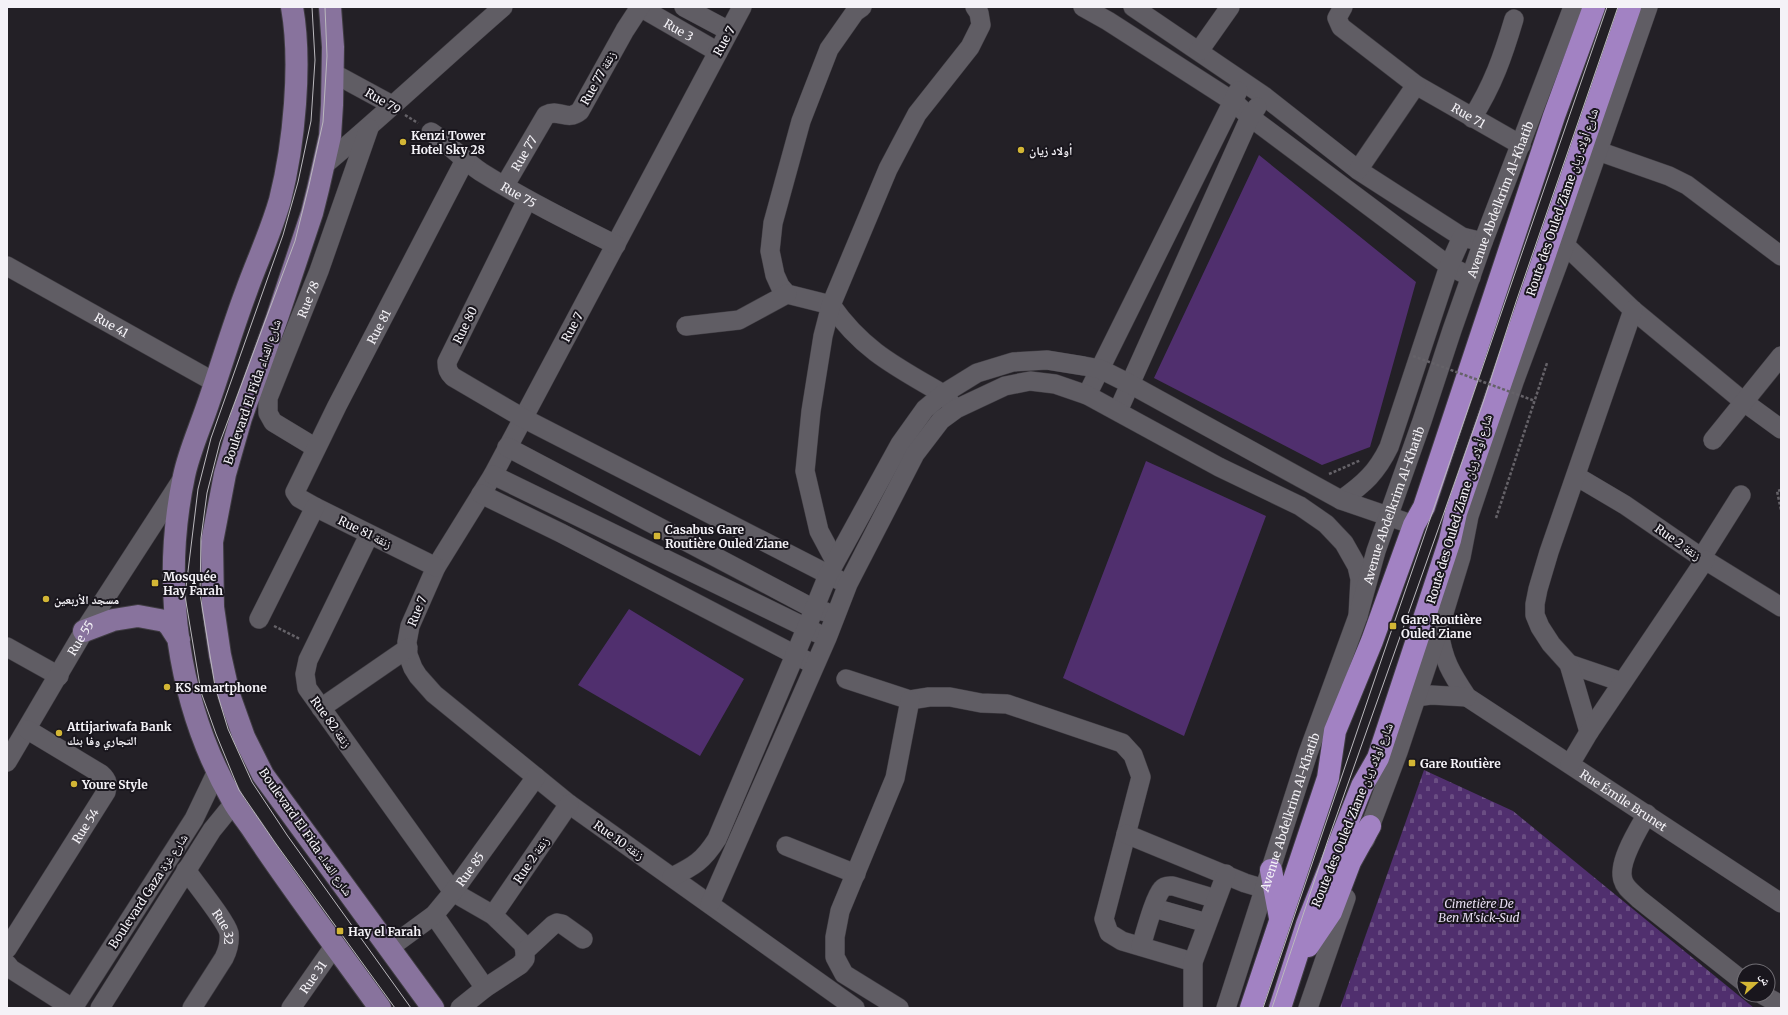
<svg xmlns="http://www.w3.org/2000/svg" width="1788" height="1015" font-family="Merriweather,'Noto Naskh Arabic',serif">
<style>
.cemetery{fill:url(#cemetery-stones)}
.pitch{fill:#502f6e}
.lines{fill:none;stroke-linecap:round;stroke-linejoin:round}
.minor-casing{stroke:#3f3c42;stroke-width:20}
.major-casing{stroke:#3f3c42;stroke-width:24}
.highway-casing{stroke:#3f3c42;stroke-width:24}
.path{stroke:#656268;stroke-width:2.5;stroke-dasharray:3 2;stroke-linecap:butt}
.minor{stroke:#605d64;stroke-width:19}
.major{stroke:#88739d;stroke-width:22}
.highway{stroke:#a282c3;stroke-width:22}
.tram{stroke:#bab8bd;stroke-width:1}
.path-bridge{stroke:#656268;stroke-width:2.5;stroke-dasharray:3 2;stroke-linecap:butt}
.poi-dot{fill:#d3b635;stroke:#19161d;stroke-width:1.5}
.labels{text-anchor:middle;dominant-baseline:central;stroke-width:4;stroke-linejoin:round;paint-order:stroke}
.street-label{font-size:12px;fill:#f4f2f7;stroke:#19161d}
.poi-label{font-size:12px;font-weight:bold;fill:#f4f2f7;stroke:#19161d;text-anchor:start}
.park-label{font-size:12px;font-style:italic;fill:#e7ddf2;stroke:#19161d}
</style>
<defs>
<pattern id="cemetery-stones" width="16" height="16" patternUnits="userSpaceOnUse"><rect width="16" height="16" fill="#502f6e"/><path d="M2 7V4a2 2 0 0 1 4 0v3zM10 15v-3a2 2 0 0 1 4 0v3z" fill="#6a4e83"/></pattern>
</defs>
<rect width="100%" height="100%" fill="#232026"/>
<path class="cemetery" d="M1424,770L1513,811L1754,1008H1340Z"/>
<path class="pitch" d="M1259,155L1416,282L1370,447L1322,465L1154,378Z
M1146,461L1266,516L1184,736L1063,678Z
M629,609L744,679L700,756L578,685Z"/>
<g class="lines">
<defs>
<g id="minor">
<path id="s1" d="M640,7L718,52"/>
<path d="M684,7L729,31"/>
<path d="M742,7L493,475L436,567L410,626L407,642L408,655L413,668L418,676L434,694L569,804L855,1008"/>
<path d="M862,7L855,12L829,49L801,121L773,223L770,251L775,275L780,286L787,294L831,305C863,351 897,367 943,394L950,402"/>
<path d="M1083,7L1108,21L1234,102L1250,117L1449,266L1471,277"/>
<path d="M1133,7L1264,96L1358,170L1462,237L1483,242"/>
<path id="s2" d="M1343,7L1337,18L1341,27L1416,85L1521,145"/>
<path d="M1199,51L1230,7"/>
<path d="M333,73L392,105"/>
<path d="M1472,118C1493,85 1503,56 1514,19"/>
<path id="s3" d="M431,132C449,144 463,160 481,172C524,199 570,222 616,245"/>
<path d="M1598,151L1669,176L1687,185L1781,256"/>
<path d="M323,166C384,115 442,60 503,7"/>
<path d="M1358,170L1416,85"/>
<path id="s4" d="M505,185L546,115C559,108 567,122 580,111L625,30L640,7"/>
<path d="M527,200L447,362C447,369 448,372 453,377L523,418L839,580"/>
<path d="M1565,245L1633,310L1744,402L1781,429"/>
<path id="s5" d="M7,266L216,383"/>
<path d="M686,326L739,320L787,294"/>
<path d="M1087,395L1238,91"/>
<path d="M1118,411L1250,117L1257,107"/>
<path d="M1713,440L1781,356"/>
<path d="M507,447L814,609L826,612"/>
<path id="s6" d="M316,448L273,422L268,413V398L319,271L369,128"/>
<path d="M493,475L817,633"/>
<path d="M1576,476L1625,505L1705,560L1781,607"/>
<path d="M481,494L561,533L807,661"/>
<path d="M1341,500C1364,484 1377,472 1389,447L1449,266L1462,237"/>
<path d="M369,535L308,660L305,674L307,688L453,892L493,915L523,944L525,951"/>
<path d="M1702,557L1741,495"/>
<path d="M835,561L819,531L805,471L811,411L823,336L831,305L888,169L917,114L970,47L981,25L979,13L975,7"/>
<path id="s7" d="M436,567L315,507L299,498L295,492L337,406L465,160"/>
<path d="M259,619L315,507"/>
<path id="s8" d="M1439,631C1443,660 1451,673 1467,697L1781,903"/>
<path d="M7,647L59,676"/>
<path d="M1569,664L1622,682"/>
<path d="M846,679L910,700L929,697H950L981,703L1007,704L1122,743L1133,755L1141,777L1104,919L1109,933L1122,941L1193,962"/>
<path d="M1416,697L1431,695L1467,697"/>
<path d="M321,708L408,648"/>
<path d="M1589,732L1569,664L1551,644L1540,627L1535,615V604L1538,589L1549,552L1633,310"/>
<path id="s9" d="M7,762L84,631L183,478"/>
<path d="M1570,764L1589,732L1705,560"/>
<path d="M1647,814C1638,830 1617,863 1623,880C1625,888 1633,893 1639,899L1744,982"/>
<path d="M1126,834L1245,883L1265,889"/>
<path d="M1365,840L1398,752L1439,629L1461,557L1469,516L1514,382L1565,245L1648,7"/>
<path d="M786,846L856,874"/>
<path id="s10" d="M186,870C195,883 226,921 229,933C230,942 228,950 224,958L192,1008"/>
<path d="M672,877C694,866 703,861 717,839L806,629L828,575L900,444L925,409L943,394L977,373L1013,362L1047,360L1084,366L1100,369L1130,384L1341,500L1414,525"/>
<path d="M710,904L827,638L848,584L915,454L941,420L956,409L1005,386L1030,381L1055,384L1087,395L1219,467L1300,506L1326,524L1344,543L1357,566L1360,579L1358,616"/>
<path d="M1154,908L1207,923"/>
<path d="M434,915L485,988"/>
<path d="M493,915L569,804"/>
<path d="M1141,946C1145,934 1154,898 1162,889C1165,885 1169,886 1173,886L1216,899"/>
<path id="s11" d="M389,948L434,915L453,892L536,777"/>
<path id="s12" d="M7,949L106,792C108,784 108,780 101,774L28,730"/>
<path d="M7,964L11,969L72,1008"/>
<path d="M1763,995L1781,1005"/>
<path d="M73,1008L194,819L217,771"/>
<path d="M100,1008L212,830L234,803"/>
<path id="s13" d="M291,1008L335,945"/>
<path d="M460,1008L485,988L520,965L525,959V951L553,925L557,923L562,924L583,939"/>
<path d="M899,1008L844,974L835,957V937L840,911L895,778L910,700"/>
<path d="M1193,1008V962L1226,874"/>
<path id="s14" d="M1226,1008L1308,753L1358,616L1376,551L1422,421L1452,330L1483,242L1573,7"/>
<path d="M1308,1008L1346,898"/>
</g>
<path id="major" d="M292,7C302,63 294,145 280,200C271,232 257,261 246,292C232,329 221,367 208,404C200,428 189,452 184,476C161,585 177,704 233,801C238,810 245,818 251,827C292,889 337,948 380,1008
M330,7L333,47L332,105L330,136L318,189L312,213L277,318L241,418L225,474L212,542L213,607L220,655L229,695L244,737L263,775L433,1008
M84,631L113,620L138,616L165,621L170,626L179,640"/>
<path id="highway" d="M1271,870L1280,918
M1308,946L1331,912L1350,862L1370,826
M1251,1008L1328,778L1335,731L1372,641L1414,525L1424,507L1554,116L1594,7
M1280,1008L1307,924L1362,786L1378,758L1450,540L1456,513L1630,7"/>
</defs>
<use href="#minor" class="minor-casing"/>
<use href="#major" class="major-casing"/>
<use href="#highway" class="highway-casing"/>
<path class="path" d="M405,115L418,123
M1329,474L1361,460
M1781,490L1777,491L1781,510
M1496,518L1547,363
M274,626L300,639"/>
<use href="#minor" class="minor"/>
<use href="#major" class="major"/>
<use href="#highway" class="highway"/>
<path class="tram" d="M312,7L315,60L311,121L298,182L283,235L211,438L198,489L185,596L201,692L216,734L239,790L276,844L395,1008
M325,7L327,56L323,122L309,185L295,241L220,442L207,493L201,538L200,594L215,686L228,729L252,782L287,835L411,1008
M1263,1008L1382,658L1607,7
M1272,1008L1328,840L1484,400L1516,302L1618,7"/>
<path class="path-bridge" d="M1413,356L1535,401"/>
</g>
<g class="poi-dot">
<circle cx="403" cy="142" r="4"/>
<circle cx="1021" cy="150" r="4"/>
<rect x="653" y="532" width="8" height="8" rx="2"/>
<rect x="151" y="579" width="8" height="8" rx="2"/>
<circle cx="46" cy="599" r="4"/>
<rect x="1389" y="622" width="8" height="8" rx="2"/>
<circle cx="167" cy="687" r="4"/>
<circle cx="59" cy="733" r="4"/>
<rect x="1408" y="759" width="8" height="8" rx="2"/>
<circle cx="74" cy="784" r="4"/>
<rect x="336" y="927" width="8" height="8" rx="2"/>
</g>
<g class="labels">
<g class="street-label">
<text stroke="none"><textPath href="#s1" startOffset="45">Rue 3</textPath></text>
<text transform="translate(724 41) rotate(-61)">Rue 7</text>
<text transform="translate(598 78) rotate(-61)">Rue 77 زنقة</text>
<text transform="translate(383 101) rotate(30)">Rue 79</text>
<text stroke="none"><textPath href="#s2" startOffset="178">Rue 71</textPath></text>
<text stroke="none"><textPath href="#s4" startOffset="37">Rue 77</textPath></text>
<text stroke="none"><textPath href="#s3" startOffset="108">Rue 75</textPath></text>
<text stroke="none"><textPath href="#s14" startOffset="854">Avenue Abdelkrim Al-Khatib</textPath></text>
<text transform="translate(1562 202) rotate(-71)">Route des Ouled Ziane شارع أولاد زيان</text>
<text stroke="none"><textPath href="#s6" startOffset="182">Rue 78</textPath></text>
<text stroke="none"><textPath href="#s5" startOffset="120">Rue 41</textPath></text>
<text transform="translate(465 325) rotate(-64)">Rue 80</text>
<text stroke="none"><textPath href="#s7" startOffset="346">Rue 81</textPath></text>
<text transform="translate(572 327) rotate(-62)">Rue 7</text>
<text transform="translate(252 392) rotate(-71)">Boulevard El Fida شارع الفداء</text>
<text stroke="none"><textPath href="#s14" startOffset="530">Avenue Abdelkrim Al-Khatib</textPath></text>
<text transform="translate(1459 509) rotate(-73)">Route des Ouled Ziane شارع أولاد زيان</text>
<text transform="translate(365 532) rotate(26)">Rue 81 زنقة</text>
<text transform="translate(1678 542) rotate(35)">Rue 2 زنقة</text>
<text transform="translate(417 611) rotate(-68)">Rue 7</text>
<text stroke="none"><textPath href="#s9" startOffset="144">Rue 55</textPath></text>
<text transform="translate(331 722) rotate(54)">Rue 82 زنقة</text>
<text stroke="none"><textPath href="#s8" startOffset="260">Rue Émile Brunet</textPath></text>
<text stroke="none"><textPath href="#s14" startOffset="206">Avenue Abdelkrim Al-Khatib</textPath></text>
<text transform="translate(1352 815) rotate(-68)">Route des Ouled Ziane شارع أولاد زيان</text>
<text stroke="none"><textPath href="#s12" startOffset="146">Rue 54</textPath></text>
<text transform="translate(306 832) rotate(55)">Boulevard El Fida شارع الفداء</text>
<text transform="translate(619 840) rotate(35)">Rue 10 زنقة</text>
<text transform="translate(531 860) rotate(-56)">Rue 2 زنقة</text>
<text stroke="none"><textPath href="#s11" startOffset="114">Rue 85</textPath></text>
<text transform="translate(148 891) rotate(-57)">Boulevard Gaza شارع غزة</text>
<text stroke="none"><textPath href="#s10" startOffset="69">Rue 32</textPath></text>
<text stroke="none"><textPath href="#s13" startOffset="38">Rue 31</textPath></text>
</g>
<g class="poi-label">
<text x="411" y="135">Kenzi Tower<tspan x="411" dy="14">Hotel Sky 28</tspan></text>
<text x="1029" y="150">أولاد زيان</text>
<text x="665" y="529">Casabus Gare<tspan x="665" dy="14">Routière Ouled Ziane</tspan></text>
<text x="163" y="576">Mosquée<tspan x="163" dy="14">Hay Farah</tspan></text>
<text x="54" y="599">مسجد الأربعين</text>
<text x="1401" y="619">Gare Routière<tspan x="1401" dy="14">Ouled Ziane</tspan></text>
<text x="175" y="687">KS smartphone</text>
<text x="67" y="726">Attijariwafa Bank<tspan x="67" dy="14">التجاري وفا بنك</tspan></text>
<text x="1420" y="763">Gare Routière</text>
<text x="82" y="784">Youre Style</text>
<text x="348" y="931">Hay el Farah</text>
</g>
<g class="park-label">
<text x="1479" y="903">Cimetière De<tspan x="1479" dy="14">Ben M'sick-Sud</tspan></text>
</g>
</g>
<rect width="1788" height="1015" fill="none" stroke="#f4f2f7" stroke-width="16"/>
<g transform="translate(1756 983) rotate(69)"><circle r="19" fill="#19161d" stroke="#716e74"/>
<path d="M0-3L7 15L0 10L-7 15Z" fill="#d3b635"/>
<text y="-6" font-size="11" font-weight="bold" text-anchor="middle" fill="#f4f2f7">ش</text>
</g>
</svg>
